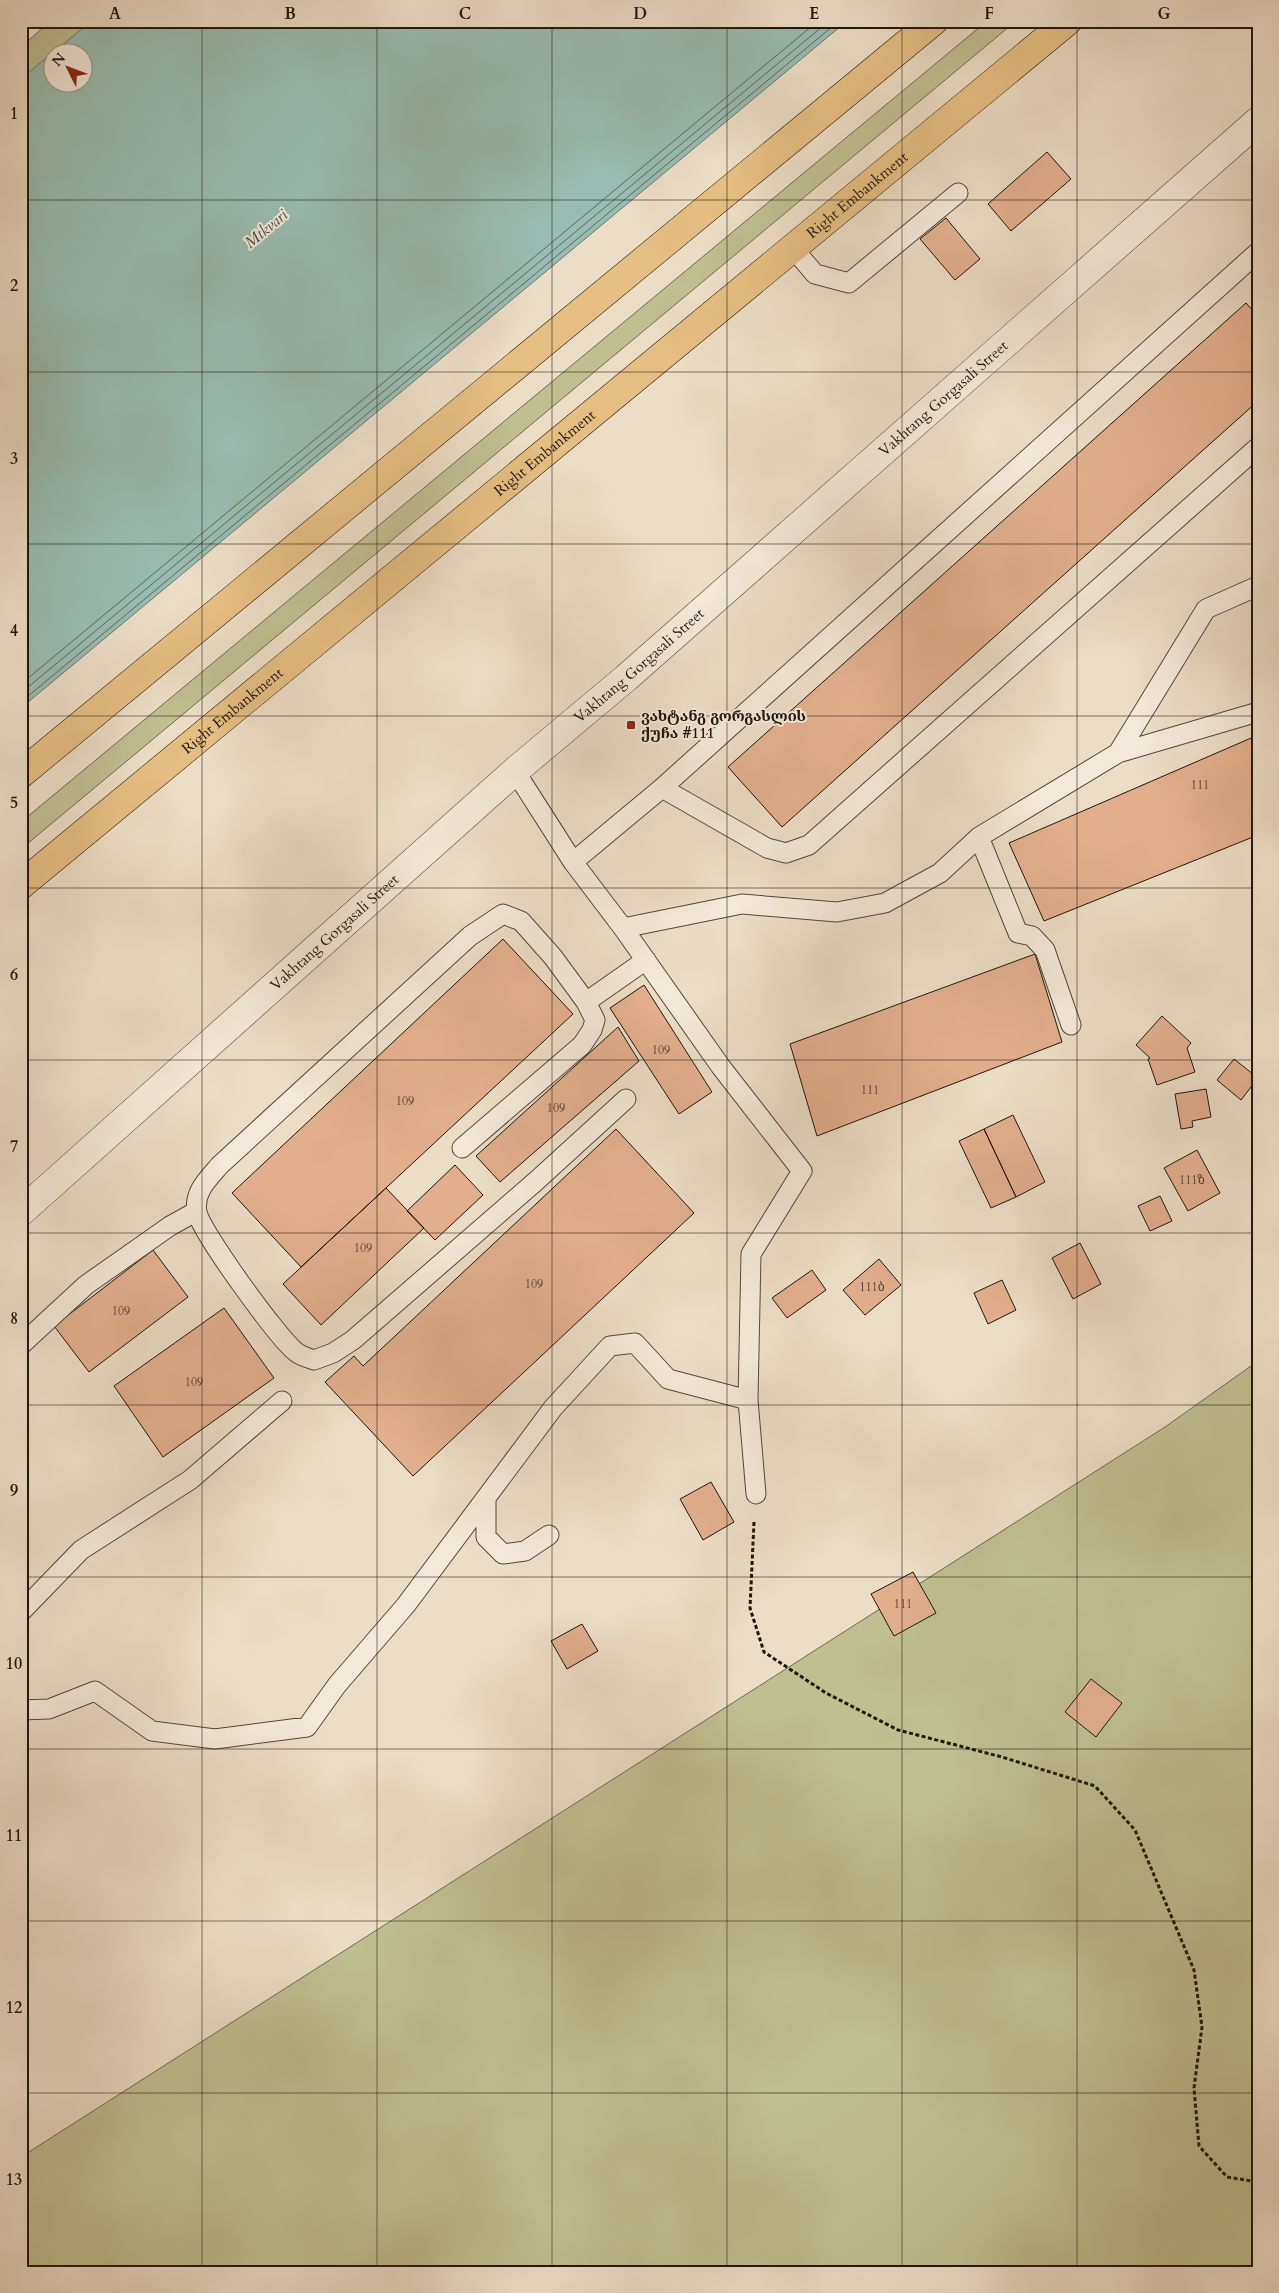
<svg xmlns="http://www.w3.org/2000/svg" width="1279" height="2293" font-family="Cardo,'Noto Serif Georgian',serif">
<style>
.green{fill:#bfbf90;stroke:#6f6a4f}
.water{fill:#99bcb2;stroke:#687a70}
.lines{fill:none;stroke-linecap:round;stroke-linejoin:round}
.shore{stroke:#5c6960;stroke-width:1}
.building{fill:#e2ae8c;stroke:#1f160e}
.service-casing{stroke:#52483c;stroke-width:21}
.minor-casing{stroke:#52483c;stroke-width:29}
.tertiary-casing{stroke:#52483c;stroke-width:29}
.trunk-casing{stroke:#1f160e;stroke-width:29}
.path{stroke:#1f160e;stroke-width:3;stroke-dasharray:4 2.5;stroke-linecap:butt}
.service{stroke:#f3e9da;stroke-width:19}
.minor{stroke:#f3e9da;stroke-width:28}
.tertiary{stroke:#f3e9da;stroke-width:28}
.trunk{stroke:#e6be83;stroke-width:28}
.grid{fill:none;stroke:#1f160e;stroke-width:1;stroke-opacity:0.55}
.poi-dot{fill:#8f2418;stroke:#f3e9da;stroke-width:2}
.labels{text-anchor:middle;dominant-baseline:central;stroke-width:4;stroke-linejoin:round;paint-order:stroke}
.number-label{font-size:12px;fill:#503c2e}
.street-label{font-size:15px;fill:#1f160e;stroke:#f3e9da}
.poi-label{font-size:15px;font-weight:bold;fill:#1f160e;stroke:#f3e9da;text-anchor:start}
.water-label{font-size:16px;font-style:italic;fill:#4a5047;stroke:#f3e9da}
.neatline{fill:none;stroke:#1f160e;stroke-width:2}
.grid-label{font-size:16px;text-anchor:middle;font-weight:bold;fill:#1f160e}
</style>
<rect width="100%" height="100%" fill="#ecddc6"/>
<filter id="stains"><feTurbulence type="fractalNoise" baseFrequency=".004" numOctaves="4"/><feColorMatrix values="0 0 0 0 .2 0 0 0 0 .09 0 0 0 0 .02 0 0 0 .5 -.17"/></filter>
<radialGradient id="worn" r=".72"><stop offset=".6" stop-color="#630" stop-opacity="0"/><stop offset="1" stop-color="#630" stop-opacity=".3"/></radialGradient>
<path class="green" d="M21,21H93L21,80Z
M987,21H1016L21,849V822Z
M1258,1361V2272H21V2157L1165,1427Z"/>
<path class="water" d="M91,21H847L21,708V79L52,53V82H82V52H54Z"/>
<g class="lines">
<path class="shore" d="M21,684L818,21
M21,693L829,21
M21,702L839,21"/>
</g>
<path class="building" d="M1047,152L1071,179L1011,231L988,204Z
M946,218L980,259L955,280L920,239Z
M1246,303L1258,316V401L782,827L728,767Z
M1258,735V835L1044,921L1009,843Z
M503,939L573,1014L301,1267L232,1193Z
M1035,954L1062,1042L817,1136L790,1044Z
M644,985L712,1092L679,1114L610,1008Z
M1162,1016L1191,1043L1187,1048L1195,1072L1157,1085L1148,1059L1150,1058L1136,1045Z
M618,1027L639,1061L500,1182L476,1156Z
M1234,1059L1258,1078L1241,1100L1217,1080Z
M1206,1089L1211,1117L1192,1121L1193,1127L1181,1129L1175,1094Z
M1013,1115L1045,1182L1016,1197L984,1129Z
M616,1129L694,1213L413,1476L325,1382L354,1356L363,1366Z
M984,1129L1016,1197L991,1208L959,1141Z
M1197,1150L1220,1193L1188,1211L1164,1168Z
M455,1165L483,1195L435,1240L407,1211Z
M386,1188L424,1228L321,1325L283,1284Z
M1160,1196L1172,1221L1150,1231L1138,1206Z
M1080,1243L1101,1284L1073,1299L1052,1258Z
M153,1250L188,1297L89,1372L54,1326Z
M879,1259L901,1285L865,1315L843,1290Z
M812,1270L826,1290L787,1318L772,1298Z
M1002,1280L1016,1310L988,1324L974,1293Z
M224,1308L274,1378L163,1457L114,1386Z
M711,1482L734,1522L703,1540L680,1499Z
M913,1572L936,1613L894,1636L871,1594Z
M582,1624L598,1651L567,1669L551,1641Z
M1091,1679L1122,1703L1096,1737L1065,1712Z"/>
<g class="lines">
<defs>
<path id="service" d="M792,247L815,274L849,283L958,193
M1118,753L1258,712
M515,771L573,862L623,928L721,1067L802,1171L751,1254L748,1400L756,1494
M662,788L767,848L786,853L809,845L1258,447
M979,837L1018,933L1032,936L1045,950L1071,1025
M573,862L662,788L1258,252
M623,928L742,904L837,912L885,903L940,873L979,837L1118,753L1206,609L1258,586
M626,1099L535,1182L353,1340L333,1353L314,1360C308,1358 301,1356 296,1352C278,1338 201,1232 197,1212C193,1192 209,1178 220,1165L470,936L503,914L521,921L553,957L586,1002L646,960
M462,1148L582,1045L592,1030L595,1020L586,1002
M21,1345L86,1285L170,1226L197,1211
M486,1498V1537L503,1554L525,1551L549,1535
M21,1612L81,1550L190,1480L282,1401
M21,1710L49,1709L95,1691L152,1731L215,1739L307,1727L337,1685L406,1605L553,1408L610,1346L635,1343L668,1379L748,1400"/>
<path id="minor" d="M21,28L29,21"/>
<g id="tertiary">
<path id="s1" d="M21,1212L515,771L626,678L1258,121"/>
</g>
<g id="trunk">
<path d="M21,774L934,21"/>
<path id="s2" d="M21,885L1068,21"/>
</g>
</defs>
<use href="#service" class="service-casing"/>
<use href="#minor" class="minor-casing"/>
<use href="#tertiary" class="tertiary-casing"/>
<use href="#trunk" class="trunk-casing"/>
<path class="path" d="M754,1522L750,1608L764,1652L826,1693L898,1730L1002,1757L1095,1786L1135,1830L1194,1970L1202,2027L1194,2088L1199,2146L1227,2177L1258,2182"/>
<use href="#service" class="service"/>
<use href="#minor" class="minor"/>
<use href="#tertiary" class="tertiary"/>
<use href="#trunk" class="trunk"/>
</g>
<path class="grid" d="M202,21V2272M377,21V2272M552,21V2272M727,21V2272M902,21V2272M1077,21V2272M21,200H1258M21,372H1258M21,544H1258M21,716H1258M21,888H1258M21,1060H1258M21,1233H1258M21,1405H1258M21,1577H1258M21,1749H1258M21,1921H1258M21,2093H1258"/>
<rect class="poi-dot" x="626" y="720" width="10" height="10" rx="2.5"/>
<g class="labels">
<g class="number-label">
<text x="1200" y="785">111</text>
<text x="661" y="1050">109</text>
<text x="870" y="1090">111</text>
<text x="405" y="1101">109</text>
<text x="556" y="1108">109</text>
<text x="1192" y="1180">111ზ</text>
<text x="363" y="1248">109</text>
<text x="534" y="1284">109</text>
<text x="872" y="1287">111ბ</text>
<text x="121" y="1311">109</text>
<text x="194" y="1382">109</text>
<text x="903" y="1604">111</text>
</g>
<g class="street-label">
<text stroke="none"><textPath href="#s2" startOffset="1084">Right Embankment</textPath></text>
<text stroke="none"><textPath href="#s1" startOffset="1230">Vakhtang Gorgasali Street</textPath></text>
<text stroke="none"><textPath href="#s2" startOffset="679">Right Embankment</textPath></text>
<text stroke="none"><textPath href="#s1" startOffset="825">Vakhtang Gorgasali Street</textPath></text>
<text stroke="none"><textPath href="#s2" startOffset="274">Right Embankment</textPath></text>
<text stroke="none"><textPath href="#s1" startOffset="420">Vakhtang Gorgasali Street</textPath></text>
</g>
<g class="poi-label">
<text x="641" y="716">ვახტანგ გორგასლის<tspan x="641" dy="17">ქუჩა #111</tspan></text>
</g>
<g class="water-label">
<text transform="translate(266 229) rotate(-40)">Mtkvari</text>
</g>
</g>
<rect width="1279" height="2293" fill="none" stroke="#ecddc6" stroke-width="55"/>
<g transform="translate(68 68) rotate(312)"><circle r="24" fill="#f3e9da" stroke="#9e9588"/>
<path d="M0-4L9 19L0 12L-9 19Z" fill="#8f2418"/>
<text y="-8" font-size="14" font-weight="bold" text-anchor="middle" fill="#1f160e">N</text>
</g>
<rect x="28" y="28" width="1224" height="2238" class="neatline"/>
<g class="grid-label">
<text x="115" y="19">A</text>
<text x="290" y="19">B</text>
<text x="465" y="19">C</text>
<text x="640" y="19">D</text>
<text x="814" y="19">E</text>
<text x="989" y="19">F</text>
<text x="1164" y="19">G</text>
<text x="14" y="119">1</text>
<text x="14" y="291">2</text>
<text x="14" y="464">3</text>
<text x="14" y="636">4</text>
<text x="14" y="808">5</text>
<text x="14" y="980">6</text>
<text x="14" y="1152">7</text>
<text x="14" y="1324">8</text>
<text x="14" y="1496">9</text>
<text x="14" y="1669">10</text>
<text x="14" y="1841">11</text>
<text x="14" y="2013">12</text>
<text x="14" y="2185">13</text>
</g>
<rect width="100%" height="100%" filter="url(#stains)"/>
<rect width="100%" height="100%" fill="url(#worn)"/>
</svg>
